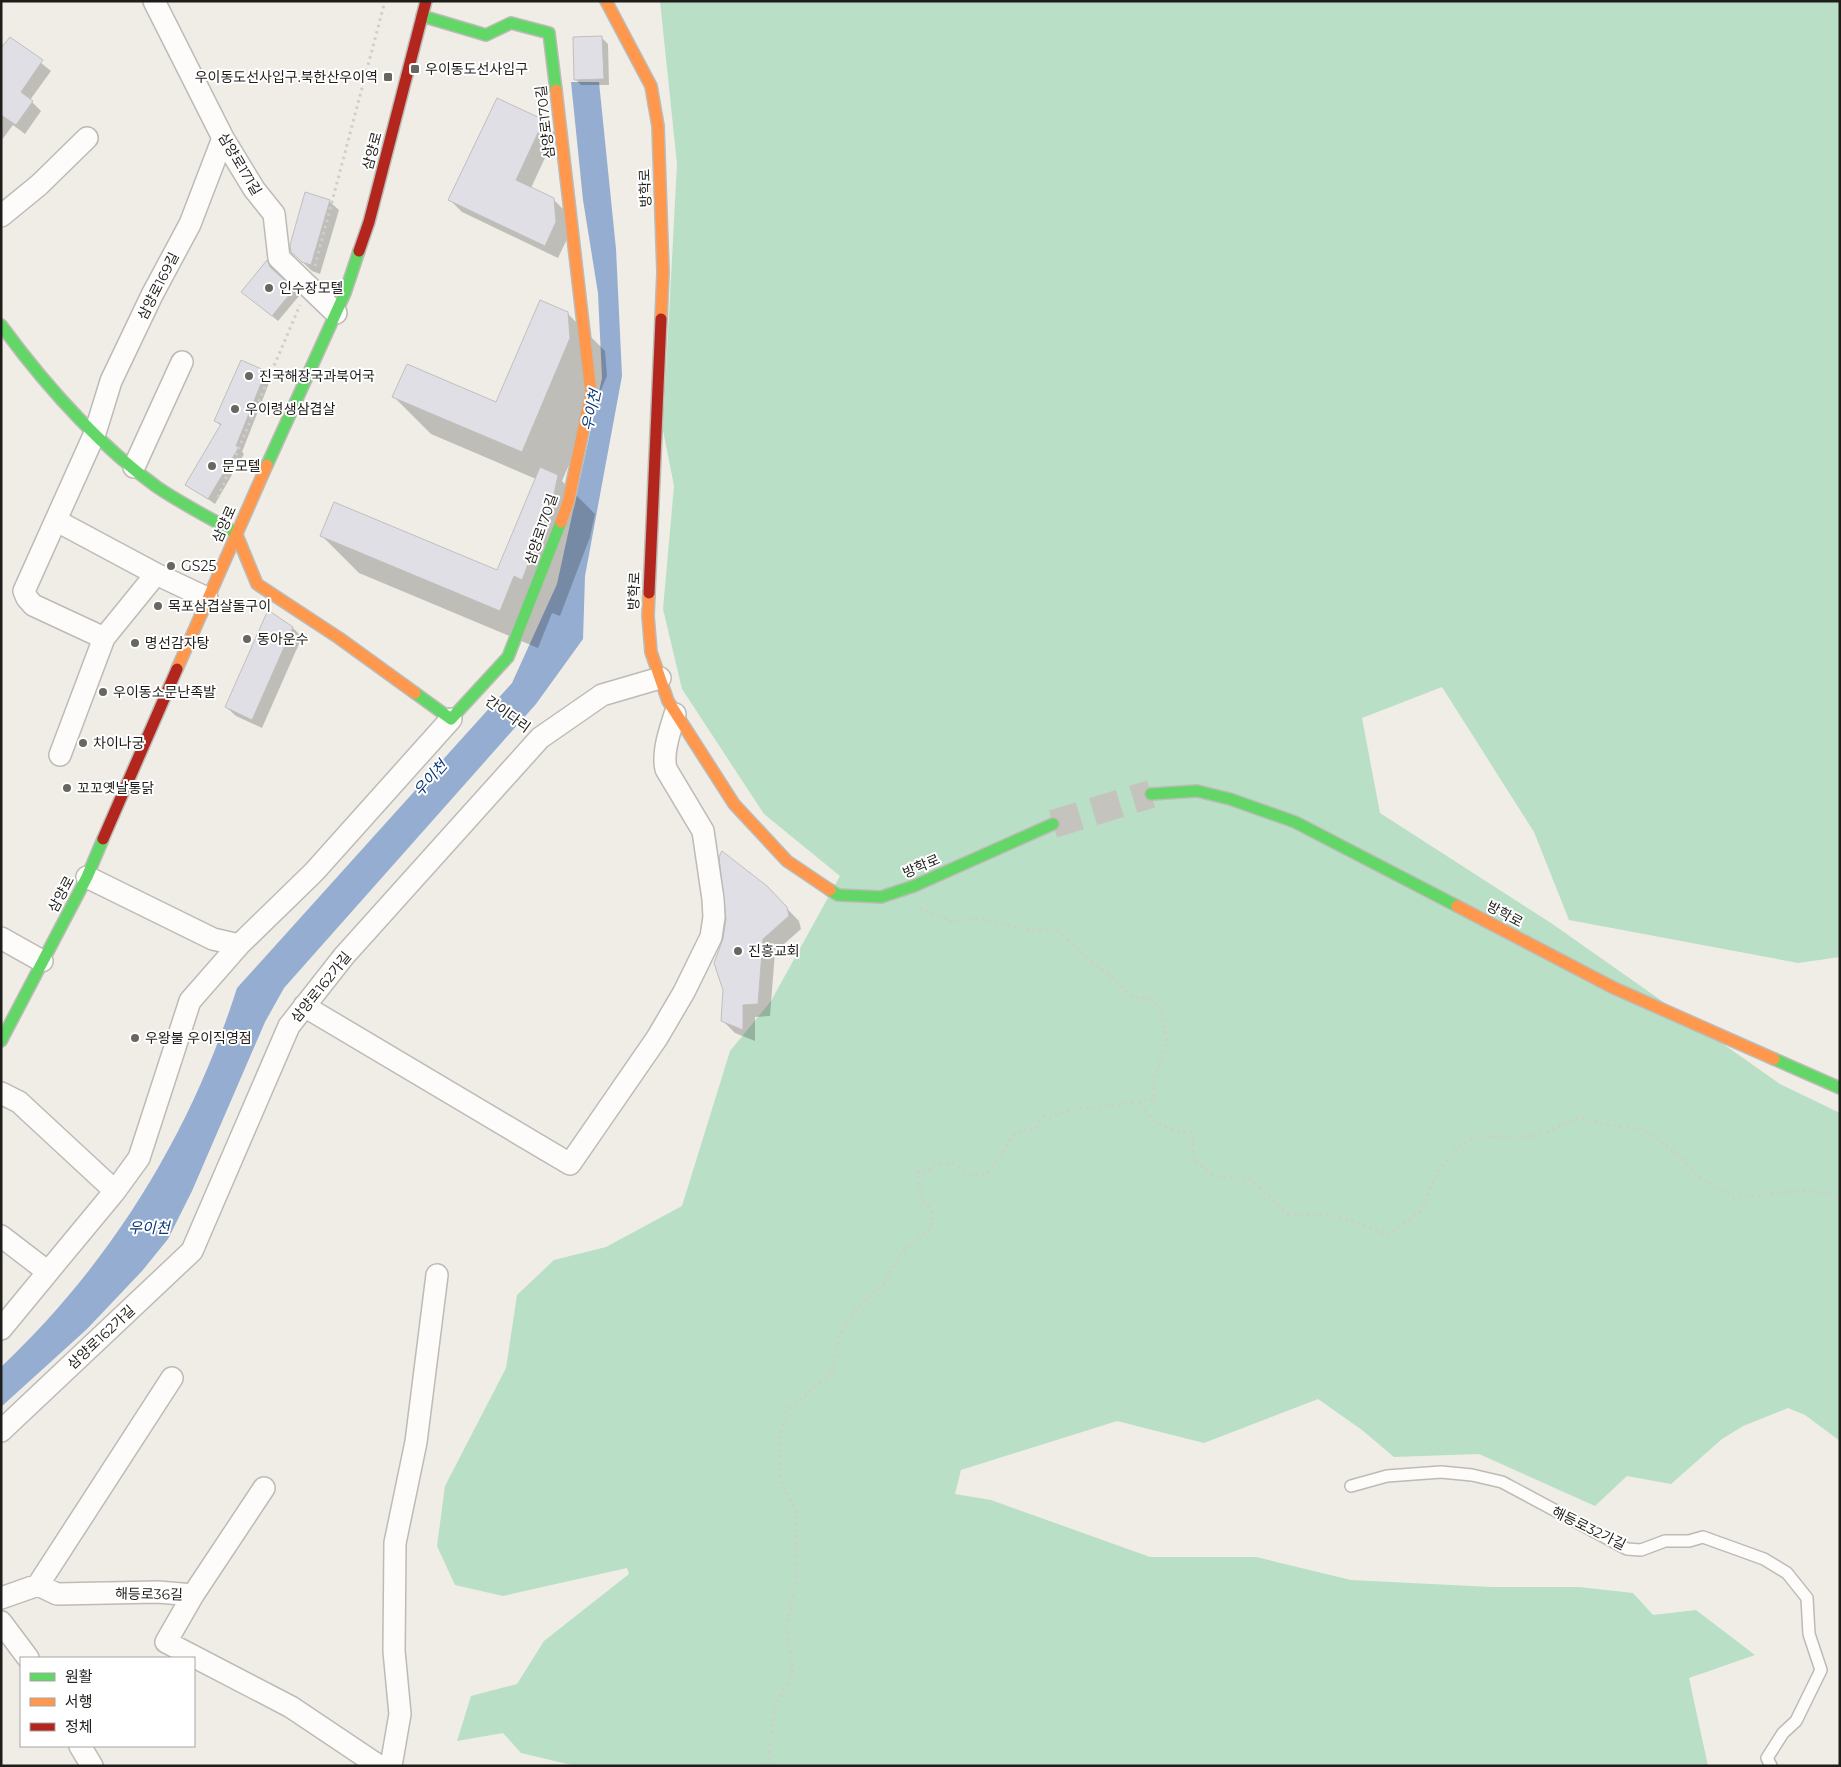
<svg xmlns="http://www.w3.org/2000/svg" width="1841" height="1767" font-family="Montserrat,'Noto Sans KR',sans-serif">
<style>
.forest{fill:#b9dfc6}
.water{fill:#94add0}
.shadow{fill:#0003}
.building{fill:#e1dfe6;stroke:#c0bfbe}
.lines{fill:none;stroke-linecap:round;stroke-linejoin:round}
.secondary-tunnel{stroke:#c5c3bd;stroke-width:28;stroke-dasharray:28 14;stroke-linecap:butt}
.lane-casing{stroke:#bcbbb6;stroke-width:14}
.street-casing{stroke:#bcbbb6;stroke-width:24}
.fast-casing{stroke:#bcbbb6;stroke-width:14}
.slow-casing{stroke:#bcbbb6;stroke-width:14}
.jam-casing{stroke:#bcbbb6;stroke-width:14}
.path{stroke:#cececc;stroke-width:3;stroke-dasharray:2.5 4;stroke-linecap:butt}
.lane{stroke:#fdfcfb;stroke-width:11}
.street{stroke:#fdfcfb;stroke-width:21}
.fast{stroke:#63d668;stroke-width:11}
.slow{stroke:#ff974d;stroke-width:11}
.jam{stroke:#b3261e;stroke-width:11}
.poi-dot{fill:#676661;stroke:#fff;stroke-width:2}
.labels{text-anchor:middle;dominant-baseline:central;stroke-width:4;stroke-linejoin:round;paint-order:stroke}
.poi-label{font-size:14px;fill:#1e1d19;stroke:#fff;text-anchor:start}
.street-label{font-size:14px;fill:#1e1d19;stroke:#fff}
.water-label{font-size:15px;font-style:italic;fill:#0a3778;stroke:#fff}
</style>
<rect width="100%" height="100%" fill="#efede6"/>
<path class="forest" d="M660,1H1840V957L1798,963L1569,920L1534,832L1442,687L1362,718L1380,813L1551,923L1780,1084L1840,1113V1441L1805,1415L1788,1408L1743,1426L1722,1439L1671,1484L1627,1476L1595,1506L1479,1454L1394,1457L1362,1430L1318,1399L1204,1443L1117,1421L961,1470L955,1494L991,1500L1150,1557H1256L1351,1580L1491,1587H1579L1633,1593L1653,1615L1696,1610L1755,1655L1689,1678L1708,1766H576L521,1753L503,1733L457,1741L471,1696L517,1684L544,1641L629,1574L627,1568L503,1596L455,1585L437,1546L445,1486L506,1368L517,1295L554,1260L606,1247L682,1206L730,1051L771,1001L840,876L764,814L682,689L663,609L674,486L663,430L677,164Z"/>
<path class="water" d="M571,82H599L616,249L622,376L585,576L583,639L536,704L284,988L265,1022L192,1191L168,1239L142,1271L87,1329L1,1407V1367C112,1262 191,1133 237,988L512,683L557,584L602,378L598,293L583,200Z"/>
<path class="shadow" d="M10,38L51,71L30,100L41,111L25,134L13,125L1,141V51Z
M602,38L608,44L609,85H581L575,79Z
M543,121L556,134L531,188L553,199L566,212L569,235L558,258L462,212L450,200Z
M329,201L339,210L320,274L312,271L292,252Z
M267,262L299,296L278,321L249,297Z
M567,313L605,351L607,376L562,481L595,514L590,537L560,616L552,613L538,648L359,573L322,536L498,572L536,479L431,434L394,397L497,404Z
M265,372L271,378L242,452L244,454L215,504L187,485L221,426L216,421Z
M293,628L302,637L262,728L236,716L226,707Z
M766,887L799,921L801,929L775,952L770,1016L755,1017V1041L735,1033L722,1020Z"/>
<path class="building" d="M602,36L604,79L574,80L573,37Z
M10,37L43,60L21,92L33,101L16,125L1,115V48Z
M497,98L544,120L516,180L554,198L556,222L545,246L448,200Z
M305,192L330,200L311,265L302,262L291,252L290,245Z
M267,260L270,267L294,289L272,316L241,292Z
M540,300L568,312L570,338L522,452L392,397L407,364L496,402Z
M241,360L266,371L236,446L239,447L208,499L185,485L221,424L214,421Z
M540,467L558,475L553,499L522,580L514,576L500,611L320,536L334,502L497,570Z
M268,610L293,627L252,720L225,707Z
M722,851L767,886L787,907L789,916L763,939L758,1004L743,1005V1030L721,1021L723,990L714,963L723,939L726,919L719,857Z"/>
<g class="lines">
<path class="secondary-tunnel" d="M1053,824L1151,794"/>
<defs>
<path id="lane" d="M1351,1486L1387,1476L1441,1472L1472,1475L1502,1482L1627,1549L1641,1550L1665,1541H1689L1703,1537L1764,1559L1787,1573L1807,1598L1809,1634L1821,1670L1796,1721L1783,1733L1767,1758L1771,1766"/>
<path id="street" d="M154,1L223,138L254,189L274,214L279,258L336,313
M1,216L39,185L87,138
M134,467L182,362
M57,521L156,574L207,598
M156,574L104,638L33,605L27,598L24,591L95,433L111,381L152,295L190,224L223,138
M60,755L104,638
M87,877L213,939L239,945L314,872L451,719
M1,938L42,961
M304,1006L570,1164L657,1038L684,992L711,937L714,917L713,899L703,831L666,769C662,752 670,731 675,714
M1,1093L19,1102L115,1191L48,1272L1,1236
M115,1191L139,1158L190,1001L239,945
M1,1329L48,1272
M1,1431L192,1251L289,1026L344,956L540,738L602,695L660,678
M264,1488L193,1595L166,1642L291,1707L379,1766
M38,1585L172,1378
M1,1598L38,1585L57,1594L158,1592L193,1595
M1,1622L28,1658
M80,1746L92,1766
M391,1766L400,1714L394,1651L395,1543L416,1442L437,1275"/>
<path id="fast" d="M422,16L486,35L511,23L549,33L556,90
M1,325C45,385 96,443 157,487C182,504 210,518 236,533
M267,465L345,293L359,251
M415,693L451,719L508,657L561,522
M1151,794L1197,791L1230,799L1295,822L1457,906
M830,890L838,895L881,897L914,886L1053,824
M1,1041L87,877L103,839
M1774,1059L1840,1088"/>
<path id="slow" d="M606,1L651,86L658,126L663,272L661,319
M556,90L591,393L568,503L561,522
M236,533L257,584L339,638L415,693
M649,593L648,616L651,652L668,701L734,804L787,861L830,890
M177,669L267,465
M1457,906L1614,988L1774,1059"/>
<path id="jam" d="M359,251L369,222L426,1
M649,593L661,319
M103,839L177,669"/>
</defs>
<use href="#lane" class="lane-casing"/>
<use href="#street" class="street-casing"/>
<use href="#fast" class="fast-casing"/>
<use href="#slow" class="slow-casing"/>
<use href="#jam" class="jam-casing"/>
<path class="path" d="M315,266L385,1
M218,497L300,305
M495,705L524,726
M920,908L952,922L976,918L1034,931L1054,928L1133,997L1147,998L1160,1007L1167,1040L1153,1081L1155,1099L1138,1102C1152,1121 1167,1132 1192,1132L1193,1158L1213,1176L1252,1180L1287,1214L1338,1216L1388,1235L1422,1210L1437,1173L1452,1154L1474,1136L1528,1137L1547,1132L1579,1117L1604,1124L1642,1129L1680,1156L1702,1179L1735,1198L1806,1190L1831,1194L1840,1199
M768,1766L774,1710L793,1671L786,1628L797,1578L796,1510L780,1480L779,1436L787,1410L832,1374L838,1338L856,1308L884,1284L900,1254L931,1229L933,1212L921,1199L917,1172L926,1173L933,1165L955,1164C965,1172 973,1176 986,1175C991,1168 998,1160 1003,1152C1014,1136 1012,1128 1035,1130L1040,1120L1045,1116L1050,1118L1064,1111L1138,1102"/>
<use href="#lane" class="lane"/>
<use href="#street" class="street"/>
<use href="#fast" class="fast"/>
<use href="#slow" class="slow"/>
<use href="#jam" class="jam"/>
</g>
<g class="poi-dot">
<rect x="410" y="64" width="10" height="10" rx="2.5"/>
<rect x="383" y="72" width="10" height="10" rx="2.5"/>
<circle cx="269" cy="288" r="5"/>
<circle cx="249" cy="376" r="5"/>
<circle cx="235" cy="409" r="5"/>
<circle cx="212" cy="466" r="5"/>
<circle cx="171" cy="566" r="5"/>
<circle cx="158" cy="606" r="5"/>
<circle cx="247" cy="639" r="5"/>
<circle cx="135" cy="643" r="5"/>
<circle cx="103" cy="692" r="5"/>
<circle cx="83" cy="743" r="5"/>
<circle cx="67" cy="788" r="5"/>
<circle cx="738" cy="951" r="5"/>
<circle cx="135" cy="1038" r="5"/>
</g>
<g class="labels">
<g class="poi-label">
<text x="425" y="69">우이동도선사입구</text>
<text x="378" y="77" text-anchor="end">우이동도선사입구.북한산우이역</text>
<text x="279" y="288">인수장모텔</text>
<text x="259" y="376">진국해장국과북어국</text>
<text x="245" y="409">우이령생삼겹살</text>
<text x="222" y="466">문모텔</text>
<text x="181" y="566">GS25</text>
<text x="168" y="606">목포삼겹살돌구이</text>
<text x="257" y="639">동아운수</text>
<text x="145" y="643">명선감자탕</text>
<text x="113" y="692">우이동소문난족발</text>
<text x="93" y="743">차이나궁</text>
<text x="77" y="788">꼬꼬옛날통닭</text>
<text x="748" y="951">진흥교회</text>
<text x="145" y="1038">우왕불 우이직영점</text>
</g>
<g class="street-label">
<text transform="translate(545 122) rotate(-97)">삼양로170길</text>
<text transform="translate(372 151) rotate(-75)">삼양로</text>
<text transform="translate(240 164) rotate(59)">삼양로171길</text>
<text transform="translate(645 188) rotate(-92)">방학로</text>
<text transform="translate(158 286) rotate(-63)">삼양로169길</text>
<text transform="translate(224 524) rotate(-66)">삼양로</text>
<text transform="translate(541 529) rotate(-71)">삼양로170길</text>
<text transform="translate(634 591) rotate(-88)">방학로</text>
<text transform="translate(508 714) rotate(36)">간이다리</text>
<text transform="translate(921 866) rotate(-23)">방학로</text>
<text transform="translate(61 894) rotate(-62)">삼양로</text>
<text transform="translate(1505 914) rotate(28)">방학로</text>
<text transform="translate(321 987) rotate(-51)">삼양로162가길</text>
<text transform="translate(101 1337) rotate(-43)">삼양로162가길</text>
<text transform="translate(1589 1528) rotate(26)">해등로32가길</text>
<text transform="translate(149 1594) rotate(1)">해등로36길</text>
</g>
<g class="water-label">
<text transform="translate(591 410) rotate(-78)">우이천</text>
<text transform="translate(430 778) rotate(-49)">우이천</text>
<text x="149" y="1227">우이천</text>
</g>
</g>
<rect width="1841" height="1767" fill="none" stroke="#1e1d19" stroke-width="5"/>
<rect x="20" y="1657" width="175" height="90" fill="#ffffff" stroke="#a5a5a3"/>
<rect x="30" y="1673" width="25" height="8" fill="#63d668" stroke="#a5a5a3"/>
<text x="65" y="1682" font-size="15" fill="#1e1d19">원활</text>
<rect x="30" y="1698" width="25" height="8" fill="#ff974d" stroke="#a5a5a3"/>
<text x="65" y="1707" font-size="15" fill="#1e1d19">서행</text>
<rect x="30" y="1723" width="25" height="8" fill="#b3261e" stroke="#a5a5a3"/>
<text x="65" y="1732" font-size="15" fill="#1e1d19">정체</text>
</svg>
